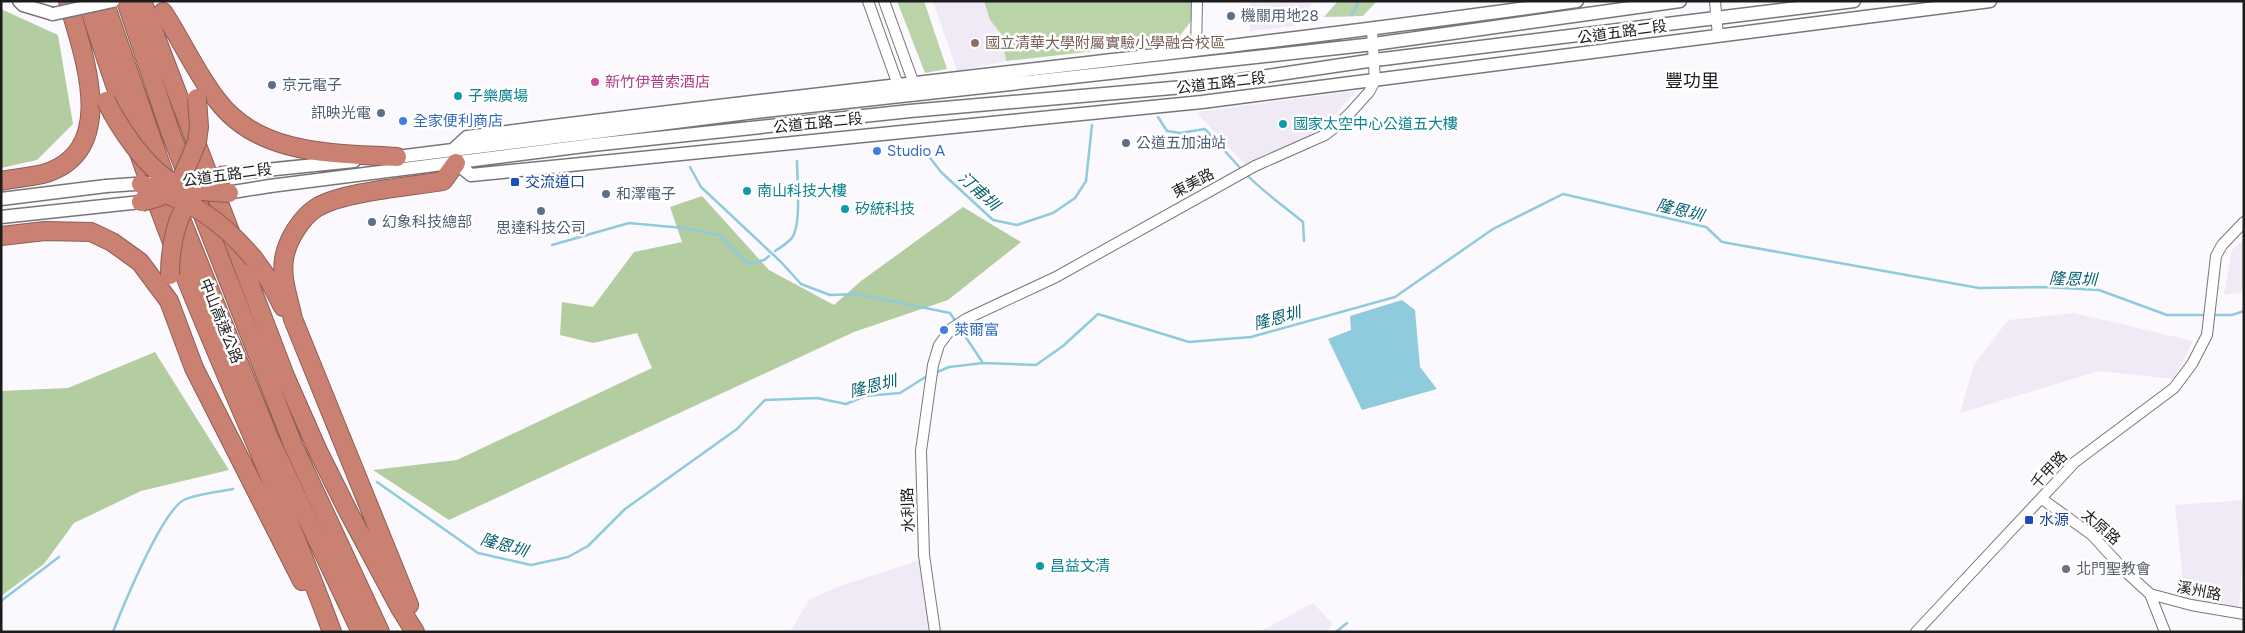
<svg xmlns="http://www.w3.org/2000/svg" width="2245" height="633" font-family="Figtree,'Noto Sans TC',sans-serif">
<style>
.built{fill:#f0eaf6}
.green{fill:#bad3a9}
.forest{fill:#b3cda1}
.water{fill:#8ecbdd}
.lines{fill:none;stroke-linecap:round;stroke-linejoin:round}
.stream{stroke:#8ecbdd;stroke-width:2.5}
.minor-casing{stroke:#78767a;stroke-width:12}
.tertiary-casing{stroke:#78767a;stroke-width:15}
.motorway-casing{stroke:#8d5e54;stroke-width:20}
.minor{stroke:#fff;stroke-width:10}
.tertiary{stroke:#fff;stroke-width:12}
.motorway{stroke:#ca8172;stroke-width:18}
.tertiary-bridge-casing{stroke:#78767a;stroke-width:15;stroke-linecap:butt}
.motorway-bridge-casing{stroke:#8d5e54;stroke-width:20;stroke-linecap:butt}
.tertiary-bridge{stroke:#fff;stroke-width:12}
.motorway-bridge{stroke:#ca8172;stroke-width:18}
.service-dot{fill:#5c6f8a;stroke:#fff;stroke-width:2}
.education-dot{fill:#8d6e63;stroke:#fff;stroke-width:2}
.hotel-dot{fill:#d1479c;stroke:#fff;stroke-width:2}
.culture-dot{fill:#0f9aa8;stroke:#fff;stroke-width:2}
.shop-dot{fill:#3f7fe0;stroke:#fff;stroke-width:2}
.transit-dot{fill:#1a4fb4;stroke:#fff;stroke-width:2}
.worship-dot{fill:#6b7280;stroke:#fff;stroke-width:2}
.labels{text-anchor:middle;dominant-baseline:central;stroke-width:5;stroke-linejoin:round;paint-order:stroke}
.service-label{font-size:15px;fill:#4e5e75;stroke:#fff;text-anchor:start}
.street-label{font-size:15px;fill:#1d1c1d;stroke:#fff}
.education-label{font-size:15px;fill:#785e54;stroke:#fff;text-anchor:start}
.hotel-label{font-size:15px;fill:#b23c85;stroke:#fff;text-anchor:start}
.culture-label{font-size:15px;fill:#0d838f;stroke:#fff;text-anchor:start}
.shop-label{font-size:15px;fill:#366cbe;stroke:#fff;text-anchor:start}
.transit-label{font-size:15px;fill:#164399;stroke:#fff;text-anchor:start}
.worship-label{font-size:15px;fill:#5b616d;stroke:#fff;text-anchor:start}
.water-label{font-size:16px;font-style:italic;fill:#096072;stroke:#fff}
.quarter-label{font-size:18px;fill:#1d1c1d;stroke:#fff}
</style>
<rect width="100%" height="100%" fill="#fbf9fd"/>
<path class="built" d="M933,1H984L990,20L1002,35L1006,61L957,71Z
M1250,1H1315L1294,26L1250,31Z
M1356,91L1321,130L1309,139L1248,168L1196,112Z
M2244,239V292L2224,295L2232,250Z
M2074,313L2193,341L2174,379L2099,371L1960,413L1974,365L2008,320Z
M2244,500V539L2239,608L2185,601L2175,505Z
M920,560L929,632H790L809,600L837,587Z
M1313,603L1333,624L1326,632H1259Z"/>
<path class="green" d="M897,1H924L947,69L925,73Z
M984,1H1192V20L1175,42L1006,61L1002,35L990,20Z
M1338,1H1377L1363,16L1324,17Z"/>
<path class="forest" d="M1,9L58,35L73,124L37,160L1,168Z
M702,196L769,270L834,305L861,281L963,207L1021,242L948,300L854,332L449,520L373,470L457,460L652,368L637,333L593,343L560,335L562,302L593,307L634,252L682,242L670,207Z
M155,352L229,470L141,491L74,523L44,564L1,596V391L68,388Z"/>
<path class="water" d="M1402,300L1415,310L1420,367L1437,389L1362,410L1328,339L1351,330L1350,316Z"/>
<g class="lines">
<path class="stream" d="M1352,15L1359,1
M1158,117L1167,131L1180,133L1205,129L1242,170
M920,145L941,172L993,220L1017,225L1053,213L1075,198L1086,181L1092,125
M690,167L701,187L781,262L801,284L830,295L857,294L950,313L956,322
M1246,174C1263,192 1284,206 1303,222L1304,241
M552,245L629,223L683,228L719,235L748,264L764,260L769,256
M775,251C780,248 786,244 791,239C802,227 797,179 797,161
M2213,315H2232L2244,311
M959,327L983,363
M935,373L949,367L983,363L1036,365L1063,346L1098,314L1189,342L1251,337L1395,297L1493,229L1563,194L1706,227L1722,242L1979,288L2044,287L2099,290L2167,315H2207
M377,482L478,553L531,565L568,557L588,546L625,509L737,429L765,400L817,398L846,404L865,396L900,393L927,376
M1,601L59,557
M113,632C123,606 162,511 184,500C196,494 219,492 233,489
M1336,632L1347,623"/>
<defs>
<path id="minor" d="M868,1L898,85
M884,1L914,84
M1715,1L1718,36
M1196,49L1197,1
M2042,499L2092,535L2126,572L2150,594L2165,632
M2150,594L2191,605L2244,614
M935,632L924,555L921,451L933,365L939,345L951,329L966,319L1056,277L1255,166L1325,135L1338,125L1351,112L1369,92L1375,81L1372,30
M1916,632L2075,462L2174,388L2192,364L2207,335L2216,256L2222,245L2244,222"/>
<path id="tertiary" d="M19,1L23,5L53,14
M454,149L467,137C837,89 1208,53 1577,1
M389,158L764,111L1374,44L1680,1
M456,163L471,175L1202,102L1990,1
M226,174L354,161
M270,186L592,145L910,111L1206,85L1375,60L1854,1
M1,199L106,186
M1,217L141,202"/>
<path id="motorway" d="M87,1C119,99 153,197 192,293C238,406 290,517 332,632
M104,1L167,183
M126,1L171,134L294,447L380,632
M142,1L285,376L318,451L348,511L400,608L415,632
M163,12C182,41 196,73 217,100C259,156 334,153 397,157
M1,181C15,178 30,177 43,174C121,151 83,54 68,1
M177,209L270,440L361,632
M1,236L45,231L91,232L112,242L140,262L169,301L194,368L302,581
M254,259L269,280L283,307
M409,605L293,319C289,299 281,280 284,259C287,240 301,218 316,208C340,192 413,186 443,181L456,163"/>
</defs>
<use href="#minor" class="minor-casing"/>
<use href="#tertiary" class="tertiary-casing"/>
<use href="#motorway" class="motorway-casing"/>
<use href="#minor" class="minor"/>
<use href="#tertiary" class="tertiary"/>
<use href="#motorway" class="motorway"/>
<defs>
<path id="tertiary-bridge" d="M53,14L113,1
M174,180L219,175
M106,186L149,183
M220,194L270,186"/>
<path id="motorway-bridge" d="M106,101C119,127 145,167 172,182C189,191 210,192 229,193
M141,184C192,203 219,217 254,259
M141,202L159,197L181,180L197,142L199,127L197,98
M170,275C170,247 176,209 199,190C207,183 217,179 226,174"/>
</defs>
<use href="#tertiary-bridge" class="tertiary-bridge-casing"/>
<use href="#motorway-bridge" class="motorway-bridge-casing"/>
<use href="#tertiary-bridge" class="tertiary-bridge"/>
<use href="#motorway-bridge" class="motorway-bridge"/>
</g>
<g class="service-dot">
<circle cx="1231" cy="16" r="5"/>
<circle cx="272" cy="85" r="5"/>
<circle cx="381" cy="113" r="5"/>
<circle cx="1126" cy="143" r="5"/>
<circle cx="606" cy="194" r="5"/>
<circle cx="541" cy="211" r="5"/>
<circle cx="372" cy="222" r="5"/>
</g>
<circle class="education-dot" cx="975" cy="43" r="5"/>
<circle class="hotel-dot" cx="595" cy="82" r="5"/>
<g class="culture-dot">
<circle cx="458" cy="96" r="5"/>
<circle cx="1283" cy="124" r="5"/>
<circle cx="747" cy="191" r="5"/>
<circle cx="845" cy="209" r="5"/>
<circle cx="1040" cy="566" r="5"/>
</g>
<g class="shop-dot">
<circle cx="403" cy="121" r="5"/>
<circle cx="877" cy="151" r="5"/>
<circle cx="944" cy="330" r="5"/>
</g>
<g class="transit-dot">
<rect x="510" y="177" width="10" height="10" rx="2.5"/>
<rect x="2024" y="515" width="10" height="10" rx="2.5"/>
</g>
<circle class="worship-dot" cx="2066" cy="569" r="5"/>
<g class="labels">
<g class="service-label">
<text x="1241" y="16">機關用地28</text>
<text x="282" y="85">京元電子</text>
<text x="371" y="113" text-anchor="end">訊映光電</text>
<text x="1136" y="143">公道五加油站</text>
<text x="616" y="194">和澤電子</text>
<text x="382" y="222">幻象科技總部</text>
<text x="541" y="228" text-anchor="middle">思達科技公司</text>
</g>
<g class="street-label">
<text transform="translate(1622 32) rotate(-8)">公道五路二段</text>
<text transform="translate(1221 83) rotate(-7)">公道五路二段</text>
<text transform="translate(818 123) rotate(-6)">公道五路二段</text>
<text transform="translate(227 175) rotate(-8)">公道五路二段</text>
<text transform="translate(1193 183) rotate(-28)">東美路</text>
<text transform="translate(221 321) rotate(68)">中山高速公路</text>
<text transform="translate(2049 470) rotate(-47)">千甲路</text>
<text transform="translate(908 510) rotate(-92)">水利路</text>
<text transform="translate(2101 527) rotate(41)">太原路</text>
<text transform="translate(2199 591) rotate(11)">溪州路</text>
</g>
<g class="education-label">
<text x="985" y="43">國立清華大學附屬實驗小學融合校區</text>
</g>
<g class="hotel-label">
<text x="605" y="82">新竹伊普索酒店</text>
</g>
<g class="culture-label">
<text x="468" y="96">子樂廣場</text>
<text x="1293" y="124">國家太空中心公道五大樓</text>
<text x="757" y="191">南山科技大樓</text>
<text x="855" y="209">矽統科技</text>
<text x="1050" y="566">昌益文清</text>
</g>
<g class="shop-label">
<text x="413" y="121">全家便利商店</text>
<text x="887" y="151">Studio A</text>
<text x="954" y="330">萊爾富</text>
</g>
<g class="transit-label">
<text x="525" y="182">交流道口</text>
<text x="2039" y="520">水源</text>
</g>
<g class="worship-label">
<text x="2076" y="569">北門聖教會</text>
</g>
<g class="water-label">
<text transform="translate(979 191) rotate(42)">汀甫圳</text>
<text transform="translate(1680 210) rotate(14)">隆恩圳</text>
<text transform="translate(2073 279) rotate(2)">隆恩圳</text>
<text transform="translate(1277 318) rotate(-15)">隆恩圳</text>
<text transform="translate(873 386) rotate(-14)">隆恩圳</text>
<text transform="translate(504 545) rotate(16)">隆恩圳</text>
</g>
<g class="quarter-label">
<text x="1692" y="81">豐功里</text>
</g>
</g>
<rect width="2245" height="633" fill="none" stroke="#1d1c1d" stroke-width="5"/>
</svg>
